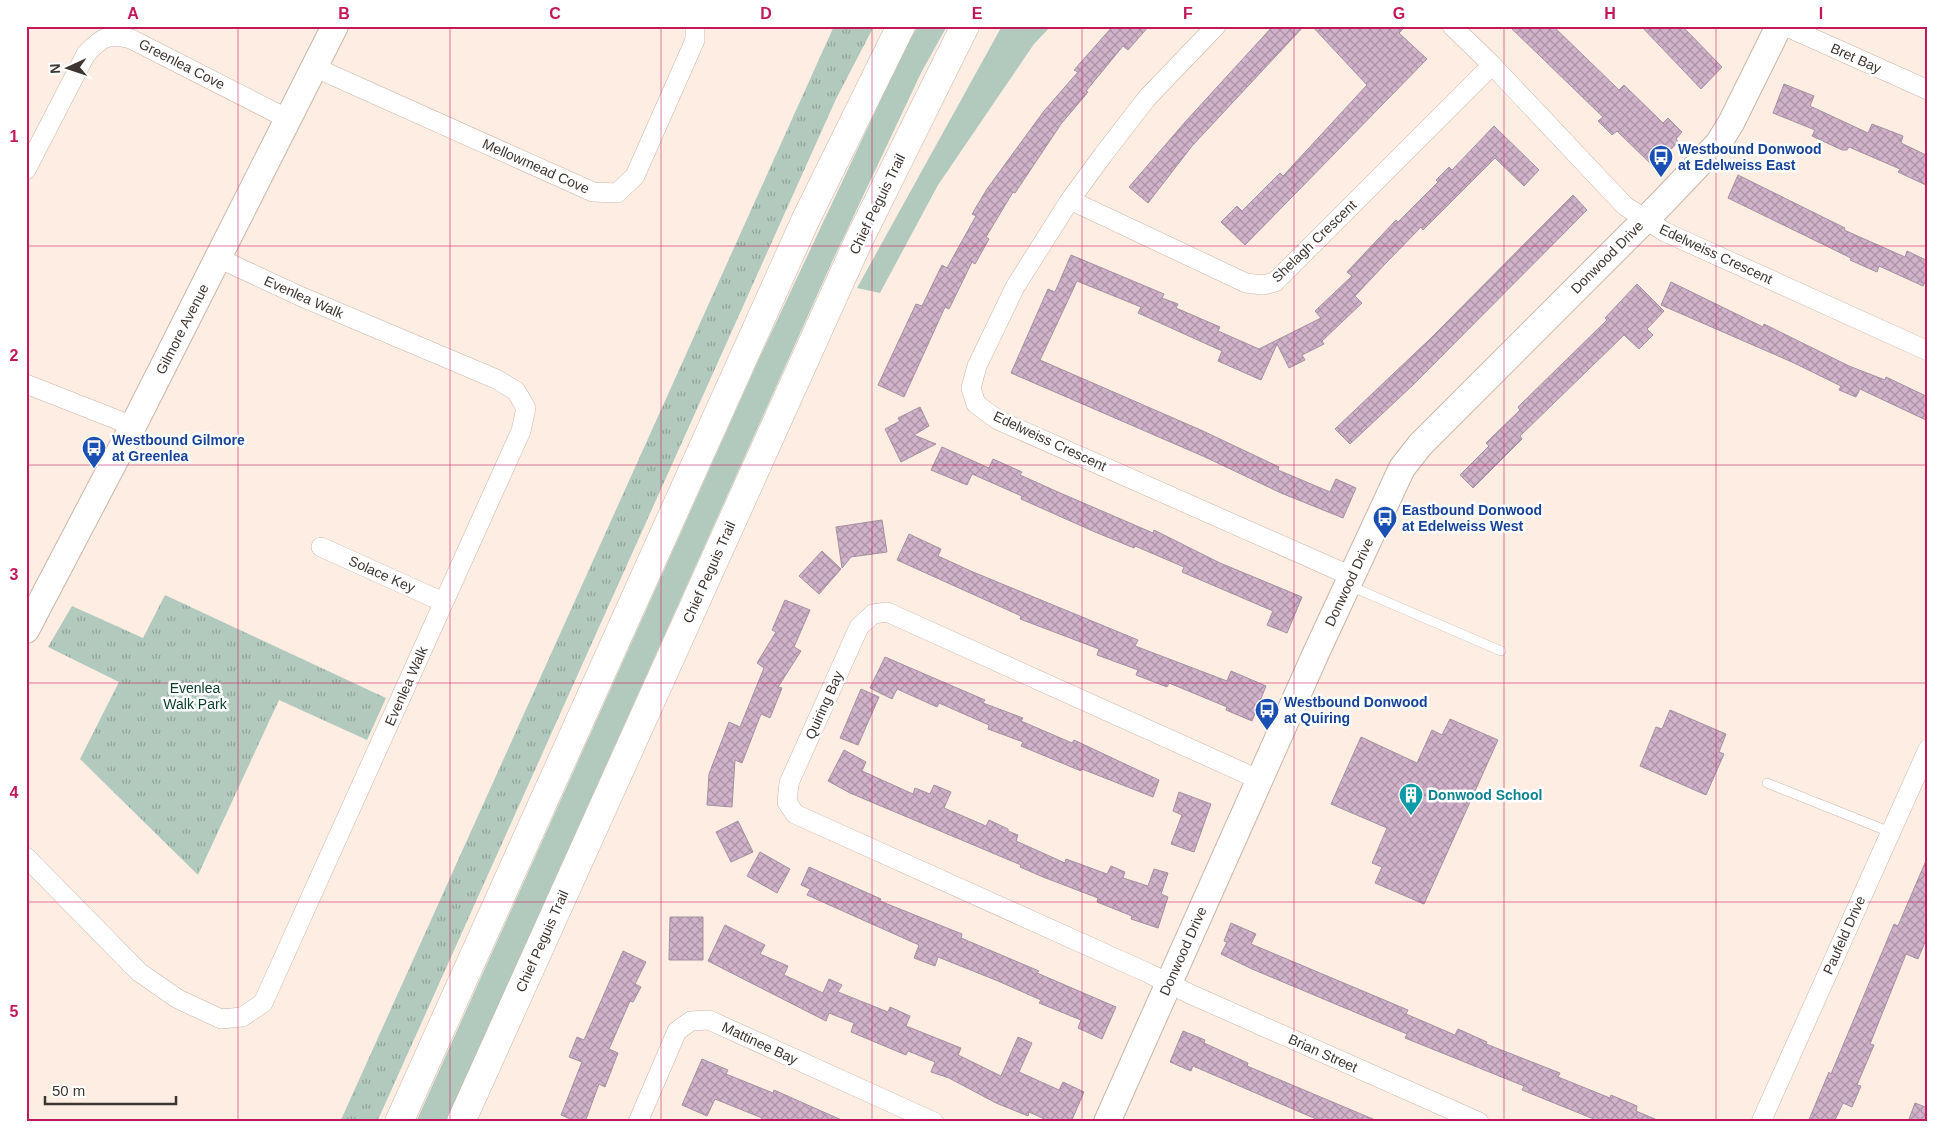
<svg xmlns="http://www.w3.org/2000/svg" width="1954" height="1148" font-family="Arial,sans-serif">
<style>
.grass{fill:#b2c9bd}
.park{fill:url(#park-tufts)}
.building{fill:url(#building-cross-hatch);stroke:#a492a0}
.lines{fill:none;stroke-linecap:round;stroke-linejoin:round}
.lane-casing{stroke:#c9b5a8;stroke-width:10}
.street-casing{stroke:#c9b5a8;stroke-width:20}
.secondary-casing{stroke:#c9b5a8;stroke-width:28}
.primary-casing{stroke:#c9b5a8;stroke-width:29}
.lane{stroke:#fff;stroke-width:9}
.street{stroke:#fff;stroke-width:19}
.secondary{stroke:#fff;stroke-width:26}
.primary{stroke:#fff;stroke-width:28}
.grid{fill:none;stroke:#c2185b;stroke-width:1;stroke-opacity:0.55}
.labels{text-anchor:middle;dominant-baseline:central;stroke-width:5;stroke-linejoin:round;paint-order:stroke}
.street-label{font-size:14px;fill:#3e3630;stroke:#fff}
.transit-label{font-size:14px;font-weight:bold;fill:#164399;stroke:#fff;text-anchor:start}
.park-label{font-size:14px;fill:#083d2a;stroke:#fff}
.culture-label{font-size:14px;font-weight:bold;fill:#0d838f;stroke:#fff;text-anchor:start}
.neatline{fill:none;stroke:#c2185b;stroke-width:2}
.grid-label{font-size:16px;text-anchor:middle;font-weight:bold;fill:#c2185b}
</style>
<defs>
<pattern id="park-tufts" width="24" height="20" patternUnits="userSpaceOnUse" patternTransform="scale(1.25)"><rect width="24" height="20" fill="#b2c9bd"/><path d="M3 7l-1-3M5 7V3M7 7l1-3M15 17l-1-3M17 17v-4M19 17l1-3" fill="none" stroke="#92a49a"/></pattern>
<pattern id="building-cross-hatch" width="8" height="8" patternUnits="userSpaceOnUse" patternTransform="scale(1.25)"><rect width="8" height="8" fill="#d1b2cb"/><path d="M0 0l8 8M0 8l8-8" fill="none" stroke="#ab92a5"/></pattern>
</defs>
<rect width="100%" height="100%" fill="#feede2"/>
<path class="grass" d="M918,26H947L921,73L832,262L446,1122H416L758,361L905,48Z
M1002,26H1051L1034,44L938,185L880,293L857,288Z"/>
<path class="park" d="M834,26H874L836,99L377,1122H340Z
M165,595L386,698L367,740L279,700L198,875L80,759L119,682L48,647L72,606L143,638Z"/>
<path class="building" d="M1113,26H1149L1128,50L1123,46L1086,91L1088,92L1061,124L1015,193L1013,192L986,237L989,239L975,264L972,262L949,309L945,307L904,397L878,385L916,304L922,306L942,265L947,268L976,216L972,214L987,189L1044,111L1078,72L1074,70Z
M1273,26H1304L1192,146L1148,203L1129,187L1186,121Z
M1312,26H1406L1399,33L1427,59L1245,245L1221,222L1237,206L1242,211L1280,173L1283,176L1367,85Z
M1509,26H1553L1619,90L1624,85L1663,123L1668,118L1682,132L1676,139L1678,142L1654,167L1617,131L1612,135L1598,121L1603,117Z
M1641,26H1682L1722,67L1701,89Z
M1784,84L1814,96L1810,106L1868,133L1872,124L1903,136L1901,143L1928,156V186L1898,172L1900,169L1849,147L1847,150H1842L1812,136L1815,130L1773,113Z
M1494,126L1539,170L1524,186L1495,158L1423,230L1421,227L1386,263L1355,296L1362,303L1322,341L1324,344L1302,355L1305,360L1289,368L1277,344L1261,380L1218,361L1222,351L1138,313L1141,307L1077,281L1040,360L1203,431L1279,467L1278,470L1330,492L1336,479L1356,488L1343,518L1281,493L1205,457L1011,373L1048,289L1055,292L1071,255L1164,294L1162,298L1178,304L1176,308L1220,327L1218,331L1259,349L1321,318L1315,311L1352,276L1347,272L1396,220L1398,222L1438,182L1436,180L1449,167L1452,170Z
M1738,175L1845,228L1844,230L1905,257L1907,251L1928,261V276L1923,286L1879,266L1877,272L1850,260L1851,258L1728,198Z
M1573,195L1587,210L1414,384L1350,444L1335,429L1431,338Z
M1671,282L1763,327L1764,324L1849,366L1885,380L1886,377L1928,397V421L1860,389L1856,397L1839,390L1841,386L1792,362L1661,305Z
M1637,284L1664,311L1647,329L1653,335L1639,349L1624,335L1520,436L1522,439L1473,488L1460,475L1489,446L1486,443L1520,410L1518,407L1607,320L1605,318Z
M920,407L929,426L914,435L936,444L901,462L885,429L900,421L898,418Z
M942,447L989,468L993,459L1022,472L1020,475L1058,492L1153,533L1154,530L1220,563L1302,597L1287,633L1267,625L1273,611L1182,572L1184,567L1135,546L1134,548L1095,532L1021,499L1022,496L972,474L967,485L931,470Z
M882,520L887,552L851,557L842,568L836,527Z
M909,534L941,549L938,556L973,572L1138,640L1135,646L1227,681L1231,671L1266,686L1252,721L1226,710L1227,707L1169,683L1167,687L1136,675L1138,670L1097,655L1099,649L1020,619L1021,616L897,560Z
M822,551L841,569L819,594L799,576Z
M785,600L810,610L794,647L801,651L778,687L782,688L770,718L761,714L742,763L735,760L732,807L707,805L709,774L729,722L740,727L764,668L757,663L776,632L772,630Z
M885,657L985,700L983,703L1023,718L1021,721L1072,743L1074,740L1159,780L1153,797L1082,769L1081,771L1021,746L1023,742L988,729L989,725L939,703L937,707L897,689L892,699L870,688Z
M861,689L879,697L858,745L840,738Z
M1670,710L1726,734L1719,752L1724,754L1706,795L1640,766L1656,727L1662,729Z
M1450,719L1498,740L1424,904L1375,883L1382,867L1372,863L1387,828L1331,804L1361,737L1417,763L1432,730L1442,735Z
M844,750L866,762L862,771L913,794L915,788L930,794L934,785L951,792L944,808L986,826L989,820L1008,829V831L1018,835L1016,841L1065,863L1066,859L1107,874L1111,866L1125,872L1123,878L1148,886L1154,869L1168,873L1161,894L1168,897L1158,928L1131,919L1132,916L1097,902L1098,898L1043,877L1020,867L1021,865L850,793L828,781Z
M1179,792L1211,804L1194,852L1171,844L1182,815L1173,811Z
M738,821L753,852L731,862L716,832Z
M760,852L790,869L777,893L747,876Z
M1928,856V935L1918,959L1906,954L1870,1044L1874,1045L1857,1085L1861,1086L1852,1107L1843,1103L1834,1122H1808L1829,1072L1831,1074L1894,924L1898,926Z
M809,867L881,899L880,901L962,934L961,938L1039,971L1037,973L1116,1007L1102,1039L1078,1028L1081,1020L1039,1003L1041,1000L998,981L938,957L935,966L914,958L919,945L807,895L810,889L801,885Z
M670,917H703V960H669Z
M1231,923L1256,934L1251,944L1408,1010L1406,1014L1455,1035L1458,1029L1487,1042L1486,1044L1560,1073L1558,1077L1610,1098L1611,1095L1637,1106L1636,1111L1662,1122H1601L1522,1090L1524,1086L1405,1038L1407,1034L1252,969L1221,954L1227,942L1224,941Z
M725,925L765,945L760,954L788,966L784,975L823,993L829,979L842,985L838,992L888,1012L890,1007L910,1016L906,1026L961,1048L958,1055L1001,1076L1018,1037L1032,1043L1019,1072L1059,1090L1063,1082L1084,1092L1071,1122H1051L1029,1112L1028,1116L996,1103L949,1078L931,1072L935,1062L908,1051L906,1055L851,1032L854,1023L829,1013L826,1021L708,961Z
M623,951L646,962L635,984L641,987L633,1002L630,1001L609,1049L618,1053L605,1087L599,1084L585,1122H577L561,1115L582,1062L569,1057L577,1037L584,1040Z
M1183,1031L1205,1040L1204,1043L1248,1063L1247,1066L1380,1122H1323L1193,1066L1191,1071L1170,1062Z
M702,1059L728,1070L726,1074L773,1093L774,1090L846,1122H760L762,1118L715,1099L707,1116L682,1105Z
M1915,1103L1928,1108V1122H1908Z"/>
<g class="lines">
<defs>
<path id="lane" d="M1350,586L1501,651
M1767,783L1890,832"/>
<path id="street" d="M1216,26L1147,98L1103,155L1070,200L1015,287L977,366L971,388L976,404L998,420L1351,576
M1452,26L1492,65L1625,206L1665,232L1928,351
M1785,26L1928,90
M314,67L593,192L617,193L635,176L695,40V26
M26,170L86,54C102,37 108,33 131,39L288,119
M1070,200L1246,283L1263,285L1275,282L1492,65
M26,384L133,426
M321,547L443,602
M1260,780L887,612L873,614L859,627L789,783L787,802L795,814L1148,973L1190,994L1479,1122
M26,857L139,972L178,999L221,1019L242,1017L263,1003L521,431L526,408L516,391L496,379L302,297L218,258
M638,1122L677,1031L691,1021L709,1020L934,1122
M1761,1122L1928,749"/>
<path id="secondary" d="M26,630L133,426L335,26
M1107,1122L1316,653L1402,468L1420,445L1662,203L1718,144L1731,123L1779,26"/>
<path id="primary" d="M399,1122L805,221L901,26
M461,1122L858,242L965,26"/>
</defs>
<use href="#lane" class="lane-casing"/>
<use href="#street" class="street-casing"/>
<use href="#secondary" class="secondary-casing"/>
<use href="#primary" class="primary-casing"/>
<use href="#lane" class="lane"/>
<use href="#street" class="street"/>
<use href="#secondary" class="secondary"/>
<use href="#primary" class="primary"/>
</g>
<path class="grid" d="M238,26V1122M450,26V1122M661,26V1122M872,26V1122M1082,26V1122M1294,26V1122M1504,26V1122M1716,26V1122M26,246H1928M26,465H1928M26,683H1928M26,902H1928"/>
<defs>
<symbol id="bus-pin" viewBox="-11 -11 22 30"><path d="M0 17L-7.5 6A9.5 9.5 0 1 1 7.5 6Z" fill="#1a4fb4" stroke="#fff"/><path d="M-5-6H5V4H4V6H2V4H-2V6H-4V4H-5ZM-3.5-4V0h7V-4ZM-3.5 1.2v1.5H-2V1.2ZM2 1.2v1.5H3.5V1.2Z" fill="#fff"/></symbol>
<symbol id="building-pin" viewBox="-11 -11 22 30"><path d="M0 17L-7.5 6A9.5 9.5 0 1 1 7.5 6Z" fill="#0f9aa8" stroke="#fff"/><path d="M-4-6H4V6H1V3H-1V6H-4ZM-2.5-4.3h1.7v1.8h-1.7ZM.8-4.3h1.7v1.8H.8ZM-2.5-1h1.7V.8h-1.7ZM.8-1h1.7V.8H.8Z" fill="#fff"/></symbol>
</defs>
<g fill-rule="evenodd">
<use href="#bus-pin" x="1647" y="143" width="28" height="38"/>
<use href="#bus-pin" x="80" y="434" width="28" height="38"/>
<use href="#bus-pin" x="1371" y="504" width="28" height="38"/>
<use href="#bus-pin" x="1253" y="696" width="28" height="38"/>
<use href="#building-pin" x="1397" y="781" width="28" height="38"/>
</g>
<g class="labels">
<g class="street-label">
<text transform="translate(1856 58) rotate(24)">Bret Bay</text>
<text transform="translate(182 64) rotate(27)">Greenlea Cove</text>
<text transform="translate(536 166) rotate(24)">Mellowmead Cove</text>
<text transform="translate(877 204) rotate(-64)">Chief Peguis Trail</text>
<text transform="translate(1314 241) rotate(-44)">Shelagh Crescent</text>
<text transform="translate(1716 254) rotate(25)">Edelweiss Crescent</text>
<text transform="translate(1607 257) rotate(-45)">Donwood Drive</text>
<text transform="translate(304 297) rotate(24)">Evenlea Walk</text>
<text transform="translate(182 329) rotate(-63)">Gilmore Avenue</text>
<text transform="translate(1050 441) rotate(25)">Edelweiss Crescent</text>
<text transform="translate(709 572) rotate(-66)">Chief Peguis Trail</text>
<text transform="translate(382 574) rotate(24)">Solace Key</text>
<text transform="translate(1349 582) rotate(-65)">Donwood Drive</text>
<text transform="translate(406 686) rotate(-66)">Evenlea Walk</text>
<text transform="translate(824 705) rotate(-66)">Quiring Bay</text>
<text transform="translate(1844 935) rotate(-66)">Paufeld Drive</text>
<text transform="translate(542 941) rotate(-66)">Chief Peguis Trail</text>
<text transform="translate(1183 951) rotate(-66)">Donwood Drive</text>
<text transform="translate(760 1043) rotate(25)">Mattinee Bay</text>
<text transform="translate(1323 1053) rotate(24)">Brian Street</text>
</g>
<g class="transit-label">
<text x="1678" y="149">Westbound Donwood<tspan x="1678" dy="16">at Edelweiss East</tspan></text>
<text x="112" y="440">Westbound Gilmore<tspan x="112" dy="16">at Greenlea</tspan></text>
<text x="1402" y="510">Eastbound Donwood<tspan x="1402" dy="16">at Edelweiss West</tspan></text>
<text x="1284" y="702">Westbound Donwood<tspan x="1284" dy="16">at Quiring</tspan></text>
</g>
<g class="park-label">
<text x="195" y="688">Evenlea<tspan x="195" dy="16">Walk Park</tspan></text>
</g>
<g class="culture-label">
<text x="1428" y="795">Donwood School</text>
</g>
</g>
<rect width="1954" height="1148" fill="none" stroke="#ffffff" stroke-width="55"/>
<g transform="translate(68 68) rotate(267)" stroke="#ffffff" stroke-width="4" paint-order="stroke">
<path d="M0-4L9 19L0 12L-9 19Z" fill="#3e3630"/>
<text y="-8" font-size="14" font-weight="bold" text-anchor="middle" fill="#3e3630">N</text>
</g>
<path d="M45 1096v8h131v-8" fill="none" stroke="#3e3630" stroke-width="2.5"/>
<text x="52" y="1096" font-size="15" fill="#3e3630" stroke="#ffffff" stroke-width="4" paint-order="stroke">50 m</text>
<rect x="28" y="28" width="1898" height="1092" class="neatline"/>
<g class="grid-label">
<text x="133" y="19">A</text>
<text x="344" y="19">B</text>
<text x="555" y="19">C</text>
<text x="766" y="19">D</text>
<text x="977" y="19">E</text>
<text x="1188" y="19">F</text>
<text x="1399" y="19">G</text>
<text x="1610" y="19">H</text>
<text x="1821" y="19">I</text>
<text x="14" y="142">1</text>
<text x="14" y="361">2</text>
<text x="14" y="580">3</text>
<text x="14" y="798">4</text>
<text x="14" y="1017">5</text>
</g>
</svg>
